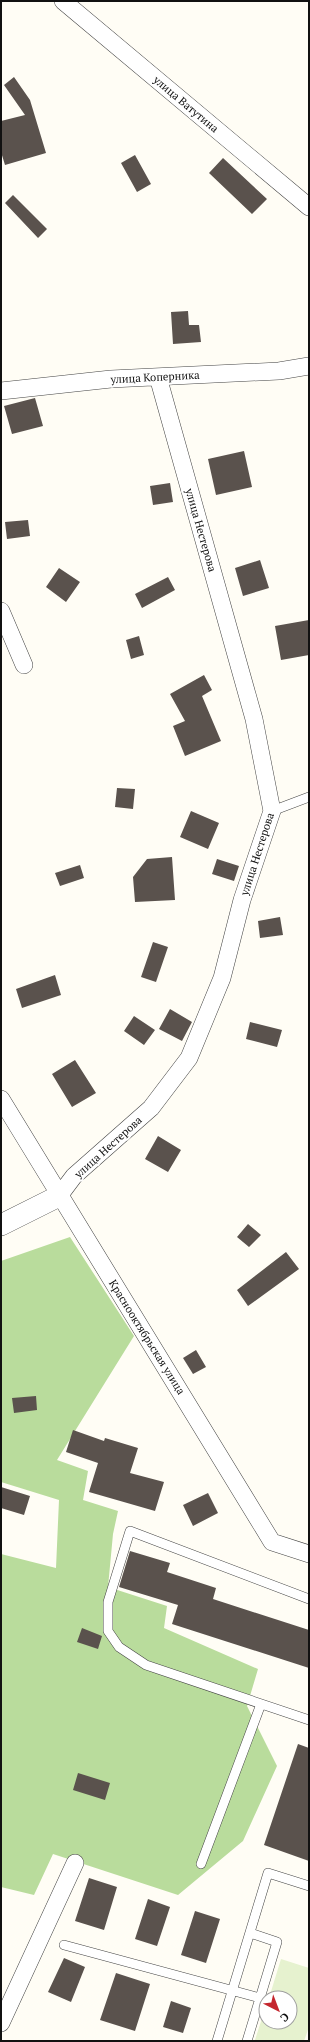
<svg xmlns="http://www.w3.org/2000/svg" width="310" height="2042" font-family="'PT Serif',serif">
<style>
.forest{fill:#b9dc9c}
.pitch{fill:#e6f2cf}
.building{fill:#5a524d}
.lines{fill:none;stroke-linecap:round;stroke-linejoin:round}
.service-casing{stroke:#444;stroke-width:10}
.minor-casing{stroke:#444;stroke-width:18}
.tertiary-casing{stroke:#444;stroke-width:22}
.service{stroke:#fff;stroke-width:9}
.minor{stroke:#fff;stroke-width:17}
.tertiary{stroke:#fff;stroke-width:21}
.labels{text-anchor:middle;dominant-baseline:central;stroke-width:4;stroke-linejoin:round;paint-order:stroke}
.street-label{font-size:11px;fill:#111;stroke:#fff}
</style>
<rect width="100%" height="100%" fill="#fffdf5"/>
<path class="forest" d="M70,1237L134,1336L57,1460L88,1471L83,1500L118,1511L113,1534L108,1587L167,1606L164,1628L258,1669L247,1706L277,1766L243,1841L178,1895L53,1854L34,1895L1,1887V1554L56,1568L59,1500L1,1482V1261Z"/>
<path class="pitch" d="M281,1959L309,1968V2027L304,2041L255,2040L266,2006V2022H290V1998H269Z"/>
<path class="building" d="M14,77L30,100L46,153L5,165L1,152V121L25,115L4,85Z
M135,155L151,184L137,192L121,163Z
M223,158L267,199L252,214L209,173Z
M13,195L47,229L38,238L5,203Z
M188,311L189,325H199L201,342L173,344L171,312Z
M35,398L43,426L12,434L4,406Z
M244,451L252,487L216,495L208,459Z
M170,483L173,502L153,505L150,486Z
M28,520L30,536L7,539L5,522Z
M260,560L269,588L243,596L235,568Z
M59,568L80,582L66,602L46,587Z
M168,577L175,590L142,608L135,594Z
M309,620V655L281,660L275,626Z
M139,636L144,655L131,659L126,640Z
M204,675L212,690L202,696L221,741L185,756L173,726L185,721L170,694Z
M117,788L135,789L133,809L115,807Z
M191,811L219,823L208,849L180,837Z
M172,857L175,900L135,902L133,877L147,859Z
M217,859L239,866L234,881L212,874Z
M80,865L84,878L60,886L55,873Z
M280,917L283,935L260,938L258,921Z
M153,942L168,947L156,982L141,977Z
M55,975L61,995L22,1008L16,989Z
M170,1009L192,1022L182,1041L159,1029Z
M134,1016L155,1030L144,1045L124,1031Z
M250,1022L282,1030L277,1047L246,1039Z
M75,1060L96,1093L72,1107L52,1074Z
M158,1136L181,1150L168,1172L145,1159Z
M248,1224L261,1235L249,1247L237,1237Z
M286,1252L299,1269L248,1306L237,1290Z
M196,1350L206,1367L193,1374L183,1358Z
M36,1396L37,1410L14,1413L12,1398Z
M73,1430L104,1441L105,1438L138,1448L130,1473L164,1482L155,1511L89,1492L98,1463L66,1452Z
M1,1487L30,1496L24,1515L1,1508Z
M208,1493L218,1513L193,1526L183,1505Z
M130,1551L170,1563L167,1572L216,1588L213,1599L309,1630V1668L172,1624L178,1605L119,1587Z
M82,1628L102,1636L98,1649L77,1642Z
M298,1744L309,1748V1861L264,1845Z
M78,1773L110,1783L105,1800L73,1790Z
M89,1878L117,1887L104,1930L75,1921Z
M148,1899L170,1907L157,1946L135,1939Z
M195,1911L220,1919L206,1963L181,1955Z
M64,1958L85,1967L71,2002L48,1992Z
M116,1973L150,1984L135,2031L100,2020Z
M171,2001L191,2008L183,2033L163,2027Z"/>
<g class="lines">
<defs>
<path id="service" d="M272,811L309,797
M309,1599L130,1531L108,1602V1631L119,1647L146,1665L309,1720
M201,1864L261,1704
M64,1945L260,1998
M217,2041L268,1873L309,1886
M247,2041L277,1942L250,1933"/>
<path id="minor" d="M63,1L309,207
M1,391L111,379L279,371L309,366
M1,611L24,665
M1,1099L272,1542L309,1554
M59,1196L74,1176L151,1108L189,1058L222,978L242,900L272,811L254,719L158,377
M1,2023L75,1863"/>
<path id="tertiary" d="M1,1225L59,1196"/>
</defs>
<use href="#service" class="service-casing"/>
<use href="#minor" class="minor-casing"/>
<use href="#tertiary" class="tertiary-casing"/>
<use href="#service" class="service"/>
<use href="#minor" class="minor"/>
<use href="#tertiary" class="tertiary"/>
</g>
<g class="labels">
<g class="street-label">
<text transform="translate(186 104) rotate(40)">улица Ватутина</text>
<text transform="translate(155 377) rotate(-3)">улица Коперника</text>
<text transform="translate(201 530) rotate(74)">улица Нестерова</text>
<text transform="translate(257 854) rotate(-72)">улица Нестерова</text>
<text transform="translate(108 1147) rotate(-42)">улица Нестерова</text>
<text transform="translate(147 1337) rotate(58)">Краснооктябрьская улица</text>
</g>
</g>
<rect width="310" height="2042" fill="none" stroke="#111111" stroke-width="4"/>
<g transform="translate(278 2010) rotate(138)"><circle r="19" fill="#ffffff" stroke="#a0a0a0"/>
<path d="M0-3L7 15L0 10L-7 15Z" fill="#c4262e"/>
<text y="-6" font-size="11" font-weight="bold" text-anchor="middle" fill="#111111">С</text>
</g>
</svg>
